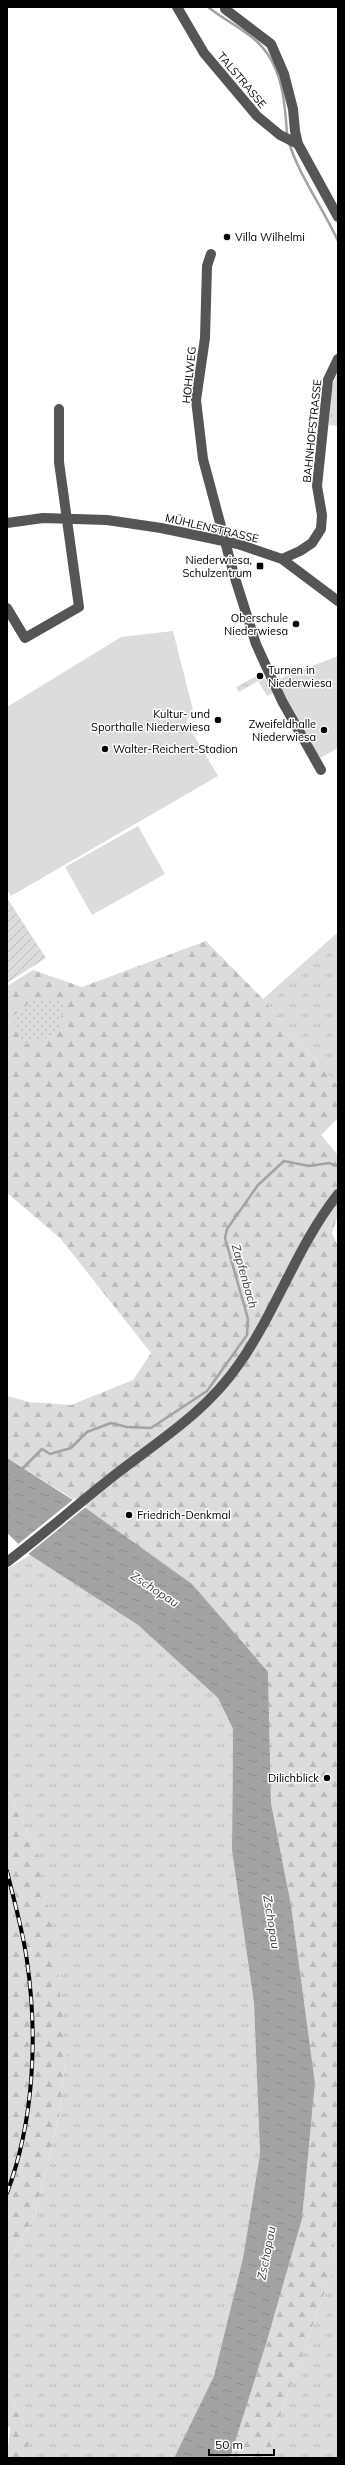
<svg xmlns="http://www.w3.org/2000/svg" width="345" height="2465" font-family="Mulish,sans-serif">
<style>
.grass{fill:url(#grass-tufts)}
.forest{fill:url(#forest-firs)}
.park{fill:url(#park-dots)}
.garden{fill:url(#garden-furrows)}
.pitch{fill:#dcdcdc}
.water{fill:url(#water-ripples)}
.pier{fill:#fff}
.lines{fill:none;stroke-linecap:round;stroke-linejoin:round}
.stream{stroke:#a3a3a3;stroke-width:2.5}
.minor{stroke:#555;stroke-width:10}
.rail-casing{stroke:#000;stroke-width:4}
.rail{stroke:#fff;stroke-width:2.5;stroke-dasharray:8;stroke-linecap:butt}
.poi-dot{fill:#000;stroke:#fff;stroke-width:1.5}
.labels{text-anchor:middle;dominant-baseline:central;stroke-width:3;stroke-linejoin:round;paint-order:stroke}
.street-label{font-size:11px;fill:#000;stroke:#fff}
.poi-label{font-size:11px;fill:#000;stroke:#fff;text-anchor:end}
.water-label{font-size:12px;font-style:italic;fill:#444;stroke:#fff}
</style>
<defs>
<pattern id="grass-tufts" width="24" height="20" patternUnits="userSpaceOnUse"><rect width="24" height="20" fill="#dcdcdc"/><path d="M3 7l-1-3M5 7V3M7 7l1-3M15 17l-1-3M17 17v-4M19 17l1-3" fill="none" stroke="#bbb"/></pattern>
<pattern id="forest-firs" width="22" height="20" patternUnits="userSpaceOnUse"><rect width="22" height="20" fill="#dcdcdc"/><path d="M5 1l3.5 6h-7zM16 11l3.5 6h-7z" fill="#bbb"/></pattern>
<pattern id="park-dots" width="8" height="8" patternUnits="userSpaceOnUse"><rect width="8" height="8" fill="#dcdcdc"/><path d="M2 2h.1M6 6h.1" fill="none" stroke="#bbb" stroke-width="1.8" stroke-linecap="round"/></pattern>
<pattern id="garden-furrows" width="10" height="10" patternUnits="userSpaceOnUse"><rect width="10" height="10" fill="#dcdcdc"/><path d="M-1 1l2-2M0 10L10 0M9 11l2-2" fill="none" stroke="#bbb"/></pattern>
<pattern id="water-ripples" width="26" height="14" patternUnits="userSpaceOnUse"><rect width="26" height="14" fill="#a3a3a3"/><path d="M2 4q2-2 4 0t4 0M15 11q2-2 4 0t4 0" fill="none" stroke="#8b8b8b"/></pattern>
</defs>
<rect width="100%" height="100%" fill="#fff"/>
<path class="grass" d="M338,371V426L329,425L332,387Z
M262,673L273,693L267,696L258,681L239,692L236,687Z
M338,932V1086L263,999Z
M30,1555L138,1625L218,1698L233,1729L232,1851L254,2003L260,2154L243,2258L214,2376L174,2458H28V2435L12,2396V2377L7,2372V2265L35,2215L59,2116L66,2054L36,1848L7,1789V1569Z
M338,2200V2458H269L274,2432L332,2272Z"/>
<path class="forest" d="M206,941L263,999L338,1086V1118L321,1135L338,1155V1215L332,1233L338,1246V2200L332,2272L274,2432L269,2458H230L266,2344L302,2219L315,2083L291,1905L271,1803L268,1672L70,1497L7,1458V1396L29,1402L71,1405L133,1380L151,1353L60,1238L7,1193V986L33,970L82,987Z
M7,1789L36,1848L55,1942L66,2054L59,2116L35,2215L7,2265Z
M7,2372L12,2377V2396L28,2435V2458H7L10,2429L7,2424Z"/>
<path class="park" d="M54,998L65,1002L57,1034L23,1045L12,1017L32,1001Z"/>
<path class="garden" d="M7,898L46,958L7,983Z"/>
<path class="pitch" d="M173,631L193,710L186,722L218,776L11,896L7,890V707L121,637Z
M338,656V748L318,759L276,680Z
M138,826L165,874L92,915L65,867Z"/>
<path class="water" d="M7,1458L87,1509L192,1584L268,1672L271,1803L291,1905L315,2083L302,2219L266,2344L230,2458H174L214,2376L243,2258L260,2154L254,2003L232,1851L233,1729L218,1698L138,1625L30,1555L7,1533Z"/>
<path class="pier" d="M75,1498L87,1506L27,1555L17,1545Z"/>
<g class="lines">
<path class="stream" d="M208,7C223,19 240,27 254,39C282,62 285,101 287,134
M289,143C300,177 323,208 338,241
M20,1471L42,1449L50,1454L71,1448L87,1432L111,1423L127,1427L151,1428L207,1391L247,1335L248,1319L225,1238L227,1229L258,1185L284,1161L309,1166L329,1163L338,1166"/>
<path class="minor" d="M177,7L204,53L257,116L280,135L298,144L338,217
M225,9L271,44L284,74L293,109L295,131L298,144
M211,254L207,266L205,338L196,400L203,459L234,575L256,644L282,701L321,770
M7,523L43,518L107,520L161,528L238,544L282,559L338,601
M282,559L300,551L312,543L321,529L322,515L317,486L328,380L338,359
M7,608L25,638L79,607L59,462V409
M7,1562C44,1534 79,1503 116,1474C160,1440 207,1411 239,1364C277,1310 297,1246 338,1194"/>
<defs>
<path id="rail" d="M7,1871C14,1901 23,1931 27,1961C38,2037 34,2121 7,2193"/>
</defs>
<use href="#rail" class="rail-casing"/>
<use href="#rail" class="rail"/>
</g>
<g class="poi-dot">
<circle cx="227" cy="237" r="4"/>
<rect x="256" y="562" width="8" height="8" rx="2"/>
<circle cx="296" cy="624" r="4"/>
<circle cx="260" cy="676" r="4"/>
<circle cx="218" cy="720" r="4"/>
<circle cx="324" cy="730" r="4"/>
<circle cx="105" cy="749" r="4"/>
<circle cx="129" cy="1515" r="4"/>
<circle cx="327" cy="1778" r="4"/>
</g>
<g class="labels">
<g class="street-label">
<text transform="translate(242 80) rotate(50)">TALSTRASSE</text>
<text transform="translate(189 375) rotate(-84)">HOHLWEG</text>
<text transform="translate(312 431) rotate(-84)">BAHNHOFSTRASSE</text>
<text transform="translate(212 528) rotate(13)">MÜHLENSTRASSE</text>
</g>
<g class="poi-label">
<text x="235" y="237" text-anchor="start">Villa Wilhelmi</text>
<text x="252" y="560">Niederwiesa,<tspan x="252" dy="13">Schulzentrum</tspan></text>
<text x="288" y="618">Oberschule<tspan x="288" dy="13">Niederwiesa</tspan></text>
<text x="268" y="670" text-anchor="start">Turnen in<tspan x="268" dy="13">Niederwiesa</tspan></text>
<text x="210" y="714">Kultur- und<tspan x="210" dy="13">Sporthalle Niederwiesa</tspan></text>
<text x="316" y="724">Zweifeldhalle<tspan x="316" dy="13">Niederwiesa</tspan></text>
<text x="113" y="749" text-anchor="start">Walter-Reichert-Stadion</text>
<text x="137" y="1515" text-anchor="start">Friedrich-Denkmal</text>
<text x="319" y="1778">Dilichblick</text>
</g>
<g class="water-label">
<text transform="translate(245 1276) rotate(74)">Zapfenbach</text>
<text transform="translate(155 1589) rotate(33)">Zschopau</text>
<text transform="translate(272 1922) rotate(81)">Zschopau</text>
<text transform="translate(266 2253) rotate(-79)">Zschopau</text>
</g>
</g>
<rect width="345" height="2465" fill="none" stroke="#000000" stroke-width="16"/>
<path d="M209 2449v6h65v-6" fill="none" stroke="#000000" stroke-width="2"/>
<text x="215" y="2449" font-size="12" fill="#000000" stroke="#ffffff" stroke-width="3" paint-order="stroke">50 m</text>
</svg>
